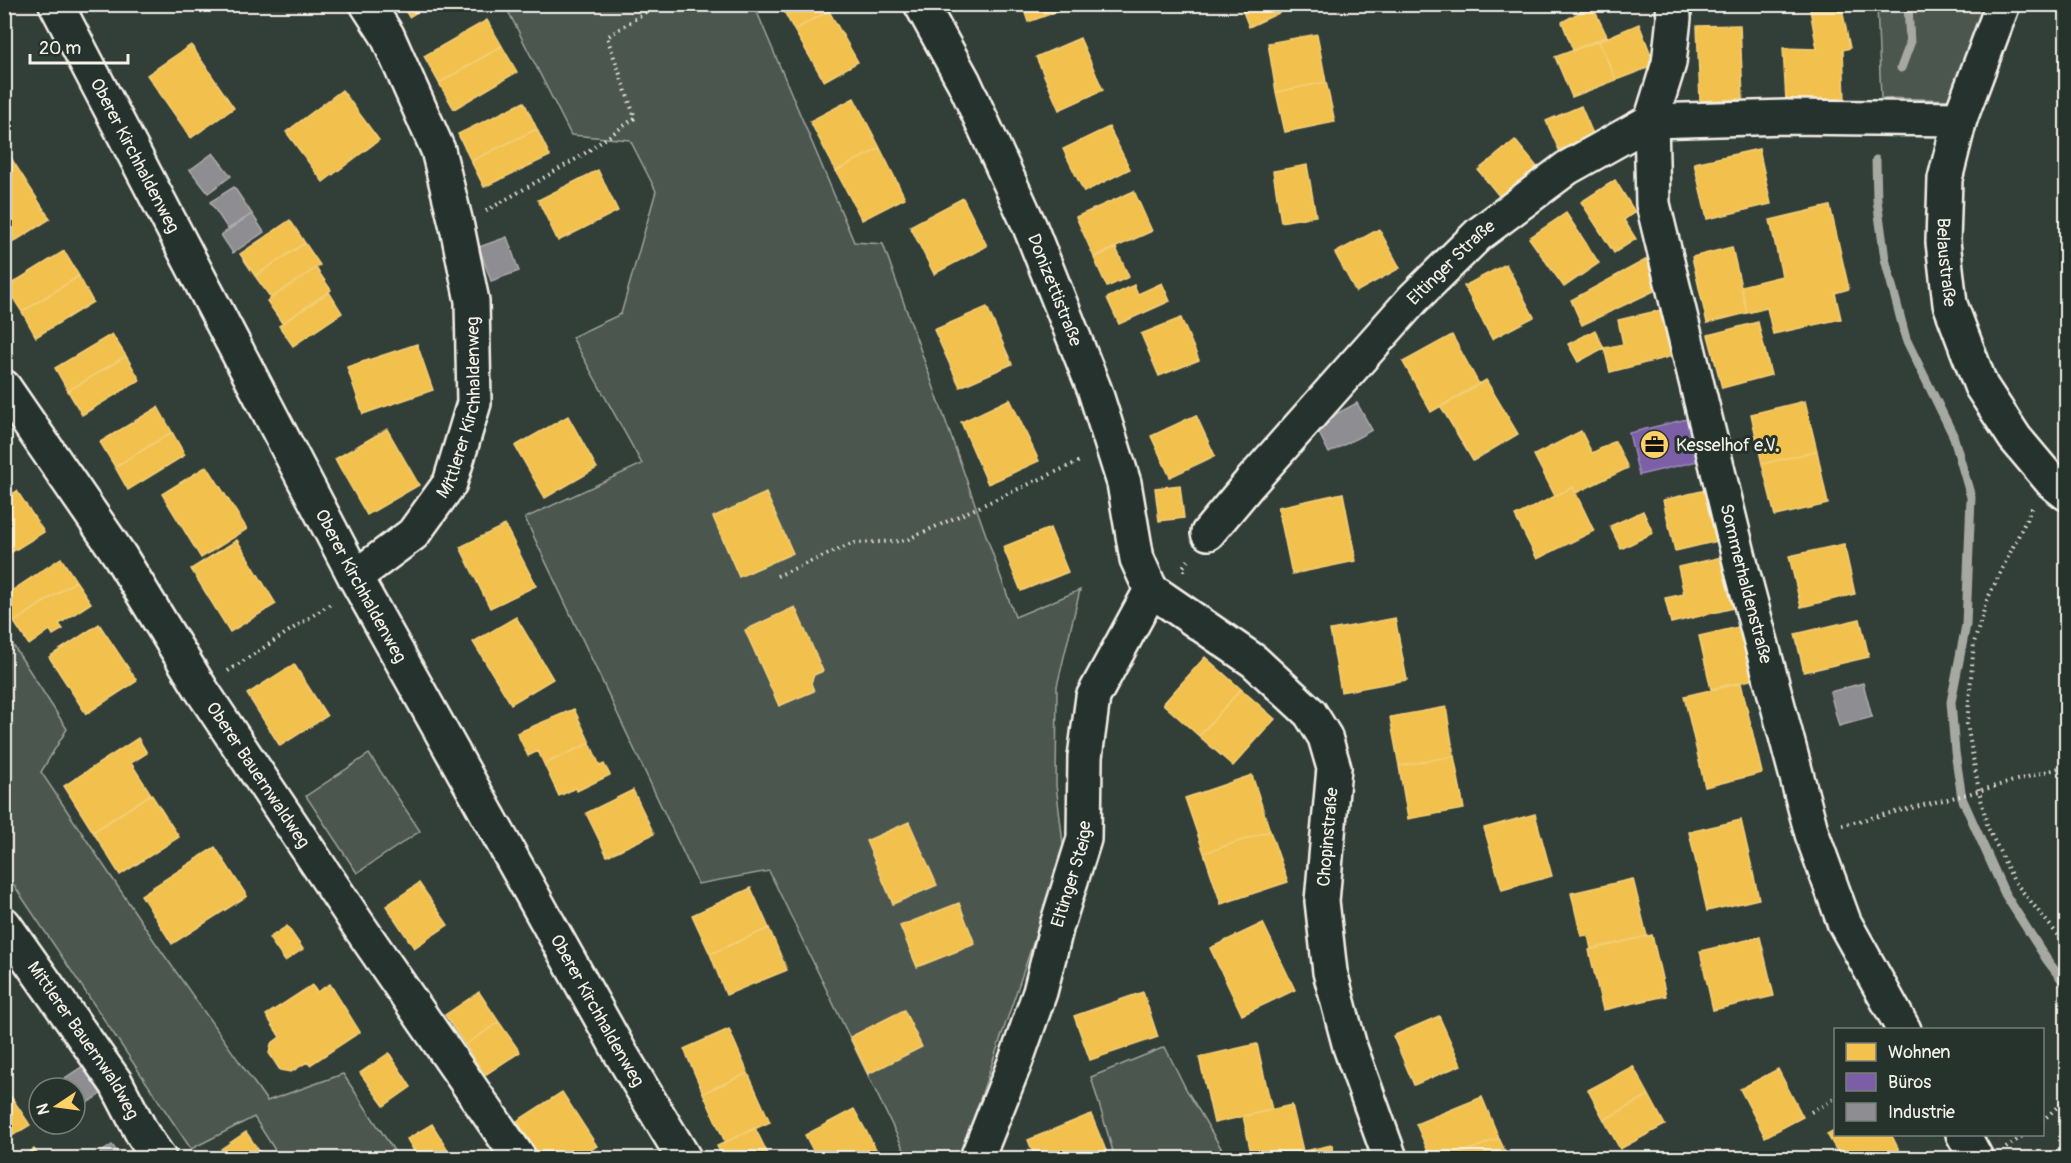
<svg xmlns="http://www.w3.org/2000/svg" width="2071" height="1163" font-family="Pangolin,sans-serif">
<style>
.green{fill:#4c564f;stroke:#a0a49c;stroke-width:1.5}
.homes{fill:#f2c14e;stroke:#f3cf7c;stroke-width:1.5}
.offices{fill:#7b5ea7;stroke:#9f8aba;stroke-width:1.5}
.industry{fill:#8d8d92;stroke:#acabac;stroke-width:1.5}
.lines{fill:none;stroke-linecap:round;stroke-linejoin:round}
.stream{stroke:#a6a9a1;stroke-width:9}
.minor-casing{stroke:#f4f1e8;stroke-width:38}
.path{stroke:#f4f1e8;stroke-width:4;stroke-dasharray:1.5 4.5;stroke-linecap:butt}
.minor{stroke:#26332d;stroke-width:33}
.labels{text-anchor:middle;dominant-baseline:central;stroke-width:6;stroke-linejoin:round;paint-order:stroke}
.street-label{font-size:18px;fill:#f4f1e8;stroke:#26332d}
.poi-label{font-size:18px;fill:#f4f1e8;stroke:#26332d;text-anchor:start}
</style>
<rect width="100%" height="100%" fill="#323e38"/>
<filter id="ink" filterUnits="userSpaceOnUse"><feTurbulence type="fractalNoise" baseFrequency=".0167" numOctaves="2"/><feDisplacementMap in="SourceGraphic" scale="12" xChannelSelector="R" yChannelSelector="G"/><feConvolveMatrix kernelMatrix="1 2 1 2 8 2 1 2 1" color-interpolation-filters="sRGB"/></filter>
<g filter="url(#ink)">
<path class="green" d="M505,5H754L854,242L883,244L1015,617L1080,590L1057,686L1056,785L1065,860L1031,949L960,1158H908L769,871L698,884L525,518L642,464L572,337L621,314L656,191L630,140L571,135Z
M1877,5H1992L1957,100L1881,98Z
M4,631L67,729L41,772L155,942L267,1101L343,1074L399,1158H280L254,1117L191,1149L5,872Z
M369,754L420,831L357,873L306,796Z
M1165,1047L1186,1089L1227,1158H1115L1091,1077Z"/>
<path class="homes" d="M401,4H430L409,17Z
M780,4H838L839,5L794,30Z
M1022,4H1075L1076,5L1028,22Z
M1240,4H1298L1249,27Z
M1809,4H1841L1850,48L1843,50L1845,100L1786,101L1783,48L1817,49Z
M1592,5L1607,36L1573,50L1562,22Z
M829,11L858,62L824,81L794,30Z
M487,20L502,46L439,83L424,56Z
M1639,24L1655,65L1616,80L1599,41Z
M1740,25L1743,99L1700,101L1697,26Z
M1317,34L1326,82L1276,92L1268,43Z
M1080,38L1103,90L1059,110L1036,57Z
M1599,41L1616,80L1572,97L1555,57Z
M191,45L234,108L191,138L147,75Z
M502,46L517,72L454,109L439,83Z
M1326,82L1335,122L1285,132L1276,92Z
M342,90L379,140L323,182L286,132Z
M854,98L880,148L836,171L810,121Z
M524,102L537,129L471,161L458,134Z
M1581,106L1593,134L1559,150L1546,121Z
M1109,127L1130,169L1084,192L1063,149Z
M537,129L550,156L484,187L471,161Z
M1515,140L1537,167L1500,197L1478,170Z
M4,147L50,219L4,248Z
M880,148L905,198L862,220L836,171Z
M1759,149L1771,204L1707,219L1694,163Z
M1307,165L1316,216L1281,222L1273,171Z
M598,170L618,211L558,241L538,200Z
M1615,180L1635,212L1624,220L1636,239L1614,253L1581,202Z
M1134,191L1152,231L1094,257L1076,217Z
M963,198L987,246L934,274L910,226Z
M1830,206L1849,289L1835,293L1841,319L1773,334L1767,308L1747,313L1741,286L1782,276L1770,220Z
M1566,213L1599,263L1564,287L1529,238Z
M290,220L305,243L255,276L240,254Z
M1379,229L1400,268L1356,292L1335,253Z
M305,243L320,265L271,298L255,276Z
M1732,247L1747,313L1707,323L1692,257Z
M1116,248L1129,277L1107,287L1094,258Z
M64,251L79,276L22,312L6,287Z
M1647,259L1656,290L1582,325L1571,300Z
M1506,264L1534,317L1492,339L1464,286Z
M316,268L331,290L282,323L267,301Z
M79,276L93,302L36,337L22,312Z
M1162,283L1170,301L1119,324L1107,298L1134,285L1138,294Z
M329,292L342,313L293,346L279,326Z
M987,307L1012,364L960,387L934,330Z
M1661,310L1673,356L1610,372L1604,348L1623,344L1618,320Z
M1181,318L1199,360L1159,376L1141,334Z
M1758,322L1771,375L1722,388L1708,335Z
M1595,330L1604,348L1578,362L1568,344Z
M112,334L126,356L68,391L55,368Z
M1452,335L1479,384L1431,412L1403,362Z
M417,344L433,390L363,414L347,367Z
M126,356L140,380L82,415L68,391Z
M1486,380L1518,434L1473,461L1441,407Z
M1010,399L1039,461L988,484L961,422Z
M1805,401L1817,451L1762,464L1751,414Z
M158,407L172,432L115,467L100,442Z
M1196,415L1215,456L1170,477L1151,436Z
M568,416L597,468L545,498L515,446Z
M387,429L419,485L367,515L335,459Z
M1581,431L1592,453L1615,441L1628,468L1576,493L1573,487L1555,496L1534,455Z
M172,432L185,455L128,490L115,467Z
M1817,451L1828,504L1775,516L1762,464Z
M207,466L247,529L201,558L162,494Z
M1180,485L1184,518L1159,521L1155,488Z
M1573,487L1594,531L1537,559L1515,516Z
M1706,490L1718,541L1675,551L1663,500Z
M17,491L44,532L4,557V499Z
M766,493L793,553L739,577L713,517Z
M1343,493L1356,561L1292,574L1278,507Z
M1643,511L1653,533L1621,549L1610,526Z
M505,525L536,586L490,608L460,547Z
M1050,528L1068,572L1021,591L1003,547Z
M237,540L276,604L230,632L191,569Z
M1844,544L1855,594L1801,607L1789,556Z
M1722,557L1734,608L1671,623L1665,598L1684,594L1678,567Z
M61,558L76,581L14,622L4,608V596Z
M76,581L91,603L59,624L63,629L53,635L50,630L29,645L14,622Z
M795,607L823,671L814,675L811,683L814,691L779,706L745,630Z
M516,617L553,679L511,704L473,642Z
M1395,618L1407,680L1341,692L1330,630Z
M1860,619L1869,657L1804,672L1795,634Z
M99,624L137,681L86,714L49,657Z
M1743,626L1755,679L1711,689L1699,636Z
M1205,657L1241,689L1199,736L1163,704Z
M294,664L327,716L280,746L247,694Z
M1741,683L1762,773L1705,787L1684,696Z
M1241,689L1275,719L1233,766L1199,736Z
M1446,707L1454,756L1399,766L1390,717Z
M574,709L590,743L544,764L538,751L528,756L517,733Z
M138,738L147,753L131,763L151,794L93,832L64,786Z
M590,743L600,766L604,764L610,775L577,791L576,788L559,796L544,764Z
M1454,756L1464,809L1408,819L1399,766Z
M1252,775L1270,831L1204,853L1185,798Z
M633,790L654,834L607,856L586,813Z
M151,794L179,837L120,875L93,832Z
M1535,814L1552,876L1502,890L1484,828Z
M1741,820L1759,899L1707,911L1689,832Z
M909,822L937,885L893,904L866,841Z
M1270,831L1288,882L1221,904L1204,853Z
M215,847L247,896L172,944L141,895Z
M1633,879L1647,936L1591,949L1588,935L1581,936L1571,893Z
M419,883L448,925L414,948L386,906Z
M751,888L769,928L710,954L692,915Z
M959,903L975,944L917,967L900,926Z
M1263,923L1295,990L1242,1015L1210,948Z
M287,926L303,949L285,961L269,938Z
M769,928L787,970L726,995L710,954Z
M1652,935L1666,996L1603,1010L1589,950Z
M1760,937L1774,996L1713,1010L1700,951Z
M330,984L360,1032L310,1065L307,1062L291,1072L280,1070L269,1053L271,1044L280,1037L266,1015L312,985L317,992Z
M479,992L499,1022L465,1045L445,1015Z
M1143,992L1158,1037L1090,1060L1074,1016Z
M904,1010L922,1047L868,1074L850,1037Z
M1439,1016L1461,1065L1414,1085L1393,1036Z
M499,1022L520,1052L485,1075L465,1045Z
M729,1029L748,1073L703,1093L684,1049Z
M1257,1044L1272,1110L1214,1123L1199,1057Z
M389,1053L411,1087L384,1106L360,1073Z
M1633,1066L1649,1095L1604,1120L1588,1090Z
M1778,1069L1803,1117L1765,1137L1740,1089Z
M748,1073L770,1122L725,1142L703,1093Z
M4,1086L30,1125L4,1141Z
M562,1092L597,1146L578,1158H541L517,1121Z
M1649,1095L1665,1125L1620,1149L1604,1120Z
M1482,1097L1499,1138L1450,1158H1431L1416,1124Z
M1292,1105L1303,1151L1271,1158H1252L1243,1116Z
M854,1109L881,1158H817L805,1135Z
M1091,1114L1109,1158H1035L1028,1140Z
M432,1124L453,1158H418L407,1139Z
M755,1128L770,1158H731L730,1156L723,1158L717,1146Z
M1836,1129V1134H1891L1902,1156L1897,1158H1841L1827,1134Z
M246,1132L264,1158H228L221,1149Z
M1499,1138L1508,1158H1450Z
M1332,1145L1335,1158H1277V1157Z
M34,1149L40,1158H21Z"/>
<path class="offices" d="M1687,419L1698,461L1639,475L1629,433Z"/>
<path class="industry" d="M213,153L231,176L208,193L190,170Z
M234,187L252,214L228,229L210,202Z
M252,214L264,232L233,253L221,235Z
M507,237L519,271L491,281L479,247Z
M1357,403L1372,430L1329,453L1315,425Z
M1863,683L1872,717L1839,726L1830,692Z
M83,1066L102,1093L75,1111V1088L51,1087Z
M112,1145L122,1158H103L100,1153Z"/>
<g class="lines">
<path class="stream" d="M1901,68L1910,44L1908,4
M1876,160L1877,200L1885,259L1906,339L1953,435L1971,497L1966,625L1951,702L1955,752L1962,798L2005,894L2047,960L2066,985"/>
<defs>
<g id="minor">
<path id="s1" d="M56,4L355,577L620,1052L684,1158"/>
<path id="s2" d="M921,4L964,82L1030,227L1095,391L1124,483L1137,559L1151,590"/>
<path id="s3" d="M1673,4L1674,18L1669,63L1651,121L1653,204L1743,574L1812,834L1844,922L1904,1030"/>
<path id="s4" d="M2003,4L1960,119L1945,179L1943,242L1950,304L1981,386L2015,438L2052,482L2066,493"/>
<path id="s5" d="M4,387L120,556L201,689L361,929L519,1158"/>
<path id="s6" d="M1208,533L1249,484L1413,299L1479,234L1567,168L1651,121L1787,117L1960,119"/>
<path id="s7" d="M355,577L413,534L450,483L474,403L472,301L457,227L438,150L387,35L367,4"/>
<path d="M1151,590L1254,661L1310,713L1325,737L1334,768L1322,901L1330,972L1350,1047L1390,1158"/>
<path id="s8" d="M4,924L116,1083L143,1135L159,1158"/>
<path d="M1963,1134L1976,1158"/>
<path id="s9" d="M977,1158L1016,1060L1040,992L1057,925L1084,839L1085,757L1093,697L1151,590"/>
</g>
</defs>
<use href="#minor" class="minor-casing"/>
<path class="path" d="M486,211L578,158L635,118L607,37L658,4
M2032,508L1987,600L1974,643L1967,724L1979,791L1988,828L2014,881L2066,945
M1184,571L1182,568L1190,558
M777,576L854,543L904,541L1082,460
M228,671L332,603
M1842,825L1968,794L2066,766
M1811,1112L1836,1098
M2042,1121L2066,1099
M2006,1148L2025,1134"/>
<use href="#minor" class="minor"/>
</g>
</g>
<defs>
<symbol id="office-disc" viewBox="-11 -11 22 22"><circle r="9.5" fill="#ffd166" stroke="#26332d"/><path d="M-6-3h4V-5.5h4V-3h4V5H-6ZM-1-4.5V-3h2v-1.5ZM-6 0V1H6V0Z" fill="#111"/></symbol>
</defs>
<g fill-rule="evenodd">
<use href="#office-disc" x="1638" y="428" width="33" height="33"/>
</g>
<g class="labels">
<g class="street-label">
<text stroke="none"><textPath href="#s1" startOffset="171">Oberer Kirchhaldenweg</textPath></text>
<text stroke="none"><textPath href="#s4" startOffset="268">Belaustraße</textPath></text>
<text stroke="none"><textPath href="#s6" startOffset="364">Eltinger Straße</textPath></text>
<text stroke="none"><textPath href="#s2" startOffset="316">Donizettistraße</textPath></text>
<text stroke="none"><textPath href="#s7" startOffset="212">Mittlerer Kirchhaldenweg</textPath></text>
<text stroke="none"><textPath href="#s3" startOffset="594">Sommerhaldenstraße</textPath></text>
<text stroke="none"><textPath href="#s1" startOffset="657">Oberer Kirchhaldenweg</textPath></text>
<text stroke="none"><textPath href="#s5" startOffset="464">Oberer Bauernwaldweg</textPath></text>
<text transform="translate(1328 837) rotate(-85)">Chopinstraße</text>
<text stroke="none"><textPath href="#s9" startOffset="300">Eltinger Steige</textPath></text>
<text stroke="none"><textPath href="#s1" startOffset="1143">Oberer Kirchhaldenweg</textPath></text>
<text stroke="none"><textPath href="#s8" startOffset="141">Mittlerer Bauernwaldweg</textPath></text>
</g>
<g class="poi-label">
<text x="1676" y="445">Kesselhof e.V.</text>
</g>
</g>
<rect width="2071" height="1163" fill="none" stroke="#26332d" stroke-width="24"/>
<rect x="12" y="12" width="2047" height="1139" fill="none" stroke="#f4f1e8" stroke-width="2" filter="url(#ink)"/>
<rect x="1834" y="1028" width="210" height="108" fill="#26332d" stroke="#787f78" stroke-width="1.5"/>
<rect x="1846" y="1043" width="30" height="18" fill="#f2c14e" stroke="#787f78" stroke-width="1.5"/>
<text x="1888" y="1058" font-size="18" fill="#f4f1e8">Wohnen</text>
<rect x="1846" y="1073" width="30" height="18" fill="#7b5ea7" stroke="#787f78" stroke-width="1.5"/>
<text x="1888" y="1088" font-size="18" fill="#f4f1e8">Büros</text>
<rect x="1846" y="1103" width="30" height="18" fill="#8d8d92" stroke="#787f78" stroke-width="1.5"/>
<text x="1888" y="1118" font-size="18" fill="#f4f1e8">Industrie</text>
<g transform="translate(57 1106) rotate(257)"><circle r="28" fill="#26332d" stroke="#787f78" stroke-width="1.5"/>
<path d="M0-4.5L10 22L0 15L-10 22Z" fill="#ffd166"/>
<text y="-9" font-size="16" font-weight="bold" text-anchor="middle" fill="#f4f1e8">N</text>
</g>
<path d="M30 54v9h98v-9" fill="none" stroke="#f4f1e8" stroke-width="3"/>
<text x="39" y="54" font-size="18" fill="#f4f1e8" stroke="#26332d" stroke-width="4.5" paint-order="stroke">20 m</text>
</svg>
